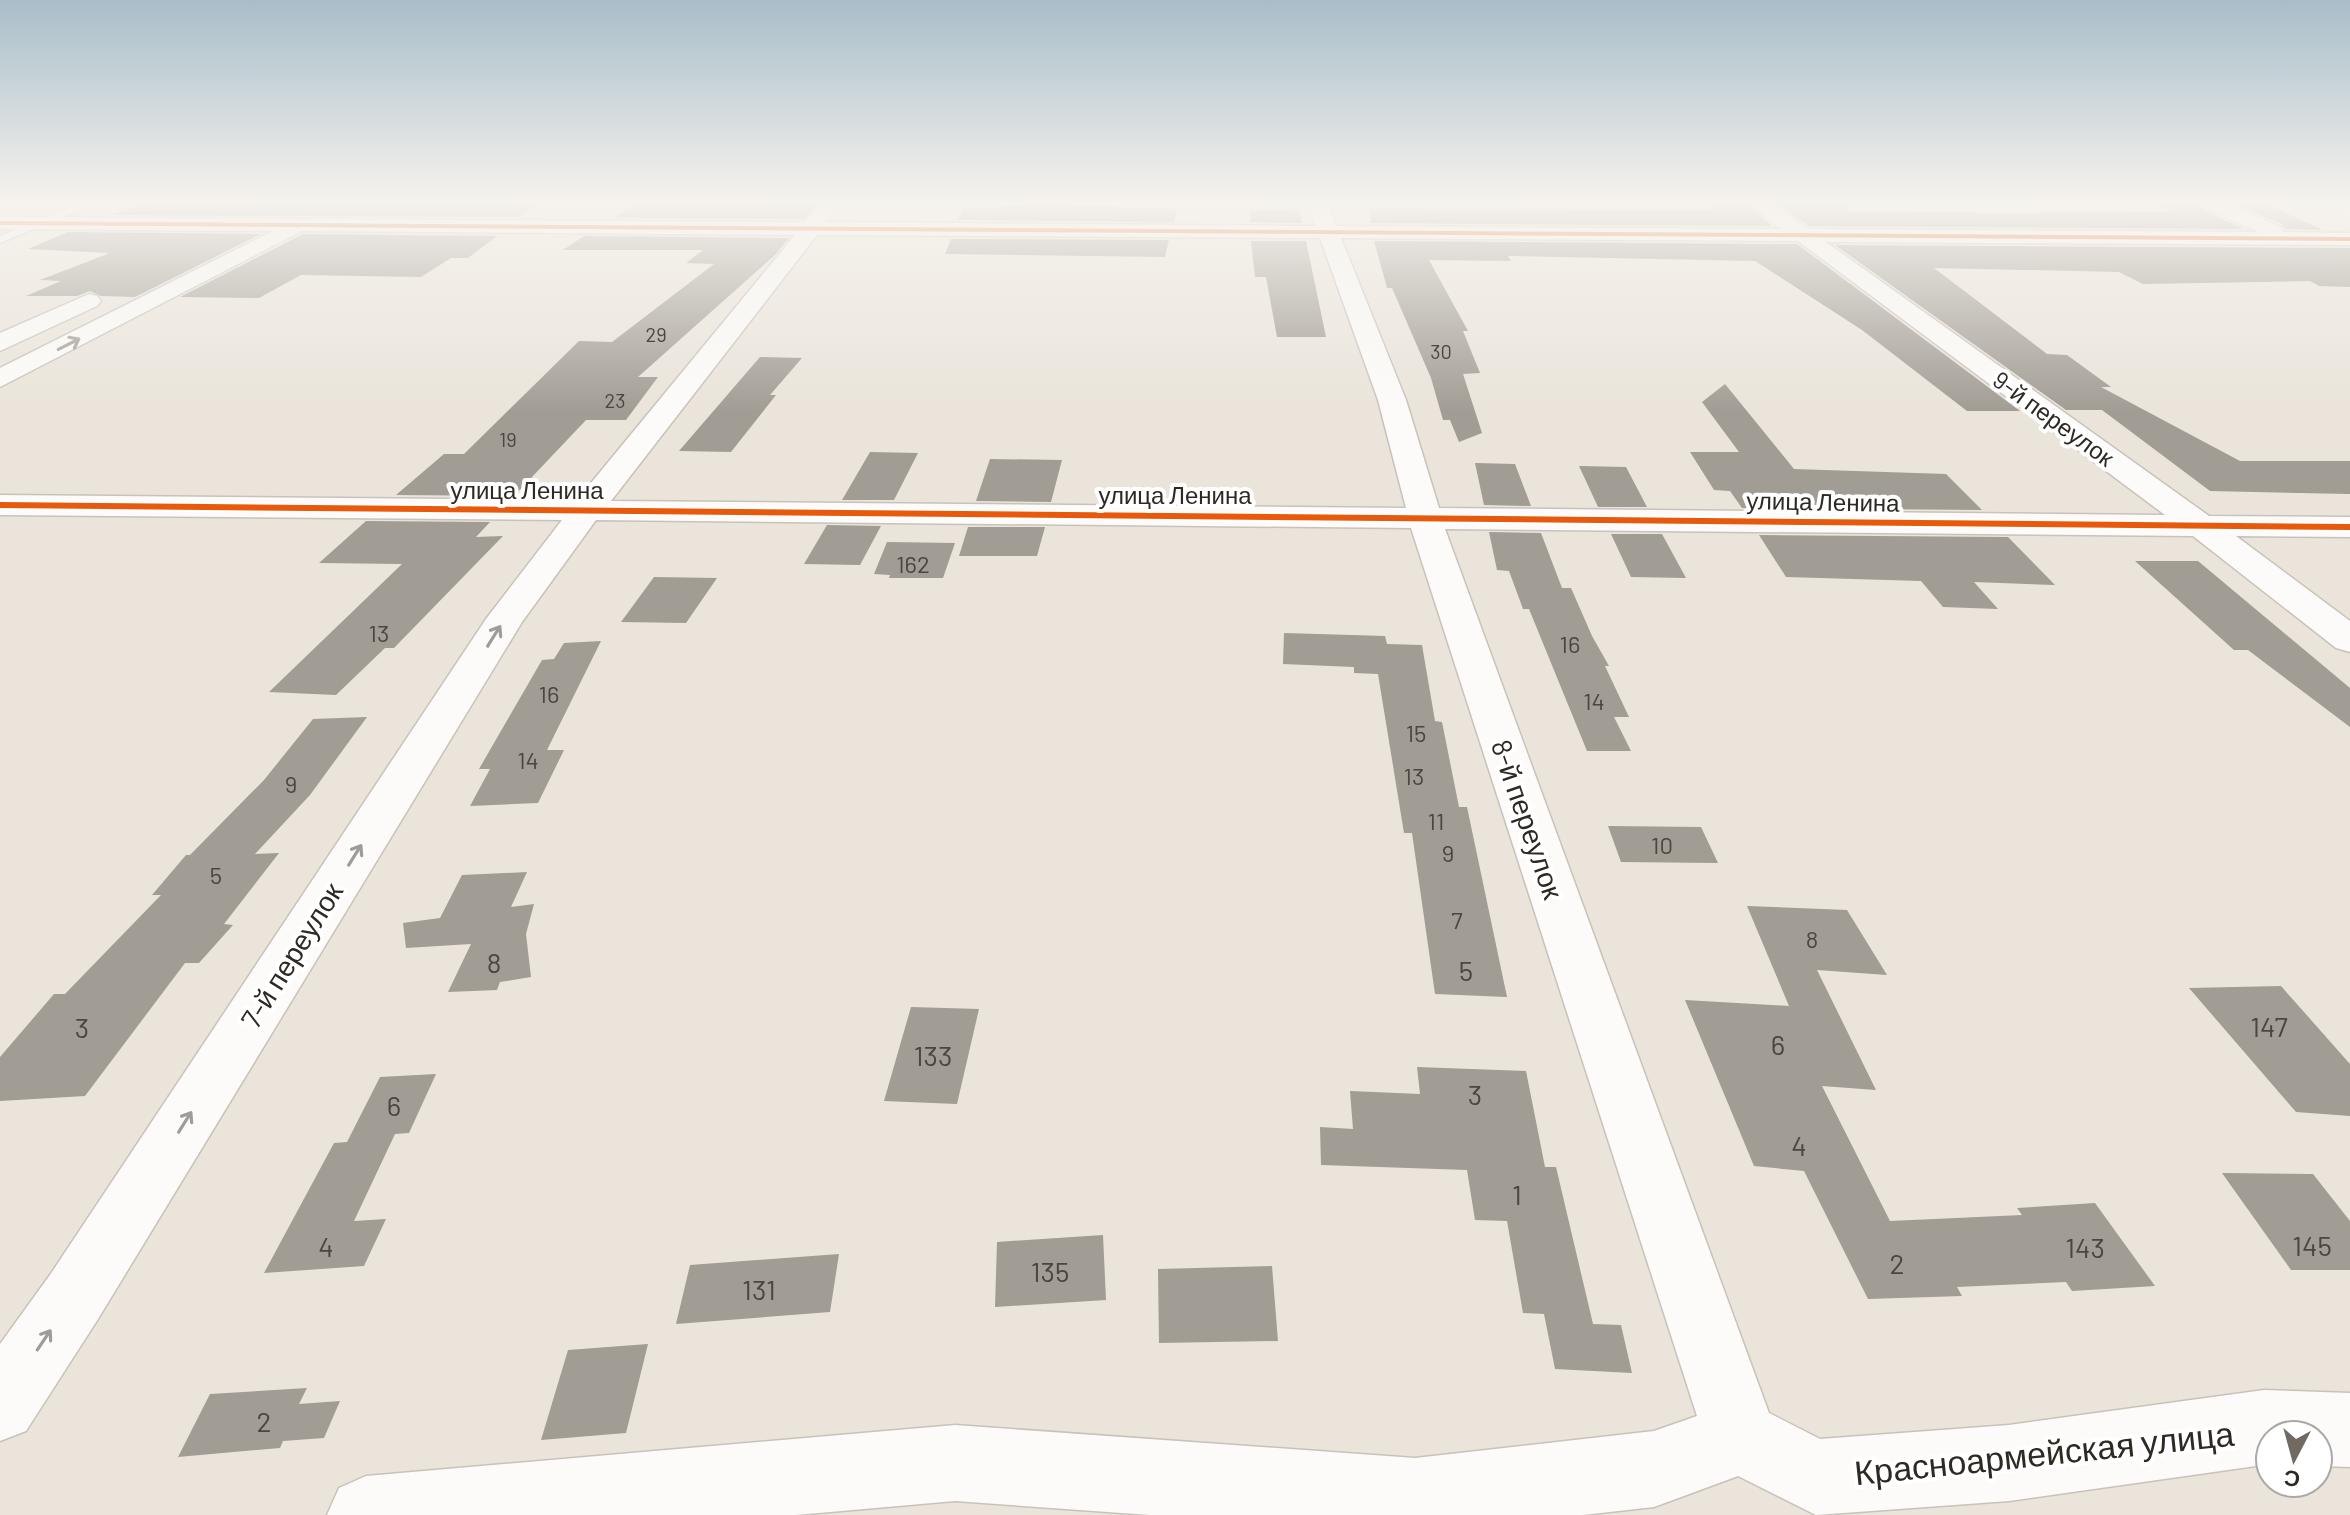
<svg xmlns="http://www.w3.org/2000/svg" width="2350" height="1515" font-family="Barlow,sans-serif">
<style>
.green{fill:#e5d3b8}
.building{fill:#a19c94}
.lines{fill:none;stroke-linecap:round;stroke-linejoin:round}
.lane-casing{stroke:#c8c2ba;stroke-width:3}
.street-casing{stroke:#c8c2ba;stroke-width:3}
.lane{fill:#fcfbf9;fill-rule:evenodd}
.street{fill:#fcfbf9;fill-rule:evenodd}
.cycleway-far1-casing{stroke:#fff;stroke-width:6}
.cycleway-casing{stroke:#fff;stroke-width:10}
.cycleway-far1{stroke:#e8590c;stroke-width:4}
.cycleway{stroke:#e8590c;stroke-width:6}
.oneway{stroke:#9f9c98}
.labels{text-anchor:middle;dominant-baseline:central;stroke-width:8;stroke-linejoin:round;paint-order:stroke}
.far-number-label{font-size:20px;fill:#4b463e}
.far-street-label{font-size:24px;fill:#2e2922;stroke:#fff}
.number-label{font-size:24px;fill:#4b463e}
.street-label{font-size:28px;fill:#2e2922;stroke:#fff}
.near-number-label{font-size:28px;fill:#4b463e}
.near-street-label{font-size:34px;fill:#2e2922;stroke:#fff}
</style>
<rect width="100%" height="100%" fill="#eae4da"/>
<path class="green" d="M0,200H81L50,211H0Z"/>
<path class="building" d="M149,200H285L273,205L536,204L519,217L112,215Z
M1702,200H1742L1772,226L1371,223L1369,208L1714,210Z
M1772,200H1835L1851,211L2045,213L2040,211L2174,212L2155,204H2191L2244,229L1809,226Z
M640,201L794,202L818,205L804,219L613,218Z
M2234,204H2266L2323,230L2285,229L2282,224Z
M1047,205L1139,207L1177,209L1174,222L958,220L963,208Z
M1299,209L1302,223L1250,222V210Z
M68,232L261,234L135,297L101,296L90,291L77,296H26L61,281L40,280L110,253L28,249Z
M303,234L497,236L468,258H451L421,277L301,275L259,298L180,297Z
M584,236L789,238L775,255L638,377H658L626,420H586L514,496L396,495L444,454H464L579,341L612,342L714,264L686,263L703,250H563Z
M951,239L1169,240L1165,257L945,254Z
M1251,241H1306L1326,337H1277L1266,277H1255Z
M1374,241L1797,244L2020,411H1967L1862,330L1755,261L1508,256L1511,261L1429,260L1468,331H1463L1480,373L1463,374L1482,433L1459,442L1450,420H1443L1431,378L1392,288H1387Z
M1835,245L2350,248V287L2319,286L2310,281L2143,284L2119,272L1934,268L2047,354L2067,355L2111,387H2101L2240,461H2350V494L2210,491L2102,410H2066Z
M760,357L802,358L770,395H776L731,452L679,451Z
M1725,384L1794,469L1946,474L1982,510L1742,508L1730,491L1714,490L1690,452H1739L1702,402Z
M870,452L918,453L894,500H842Z
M990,459L1062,460L1051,502L976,501Z
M1475,463L1515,464L1531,506L1484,505Z
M1579,466L1626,467L1647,507H1598Z
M366,521L490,522L476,537L503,536L394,648H385L336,695L269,692L402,564L319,563Z
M827,525L881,526L860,565L804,564Z
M968,527H1045L1037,556H959Z
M1489,532L1541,533L1562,588H1571L1592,636L1609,666H1605L1629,717H1614L1631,751H1587L1529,609H1523L1509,571L1497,570Z
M1611,534H1662L1686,578L1631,577Z
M1759,535L2008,537L2055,585L1974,582L1998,609L1943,607L1921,581L1786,577Z
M887,542L955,543L943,578H889L890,575L874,574Z
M2135,561H2198L2350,688V727L2248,650H2234Z
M654,577L717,578L686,623L621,622Z
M1284,633L1385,636L1387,644L1422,645L1435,721L1442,722L1459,807H1467L1507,997L1435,994L1412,833H1404L1378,674L1354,673V667L1283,664Z
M601,641L547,750H564L538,803L470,806L490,769H479L542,660L554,659L564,643Z
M367,717L310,795L255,854L279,853L224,924L233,925L199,963H185L85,1096L0,1101V1057L54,994H65L161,895H152L186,855H190L264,780L313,719Z
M1608,826L1701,827L1718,863L1621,862Z
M527,872L511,907L534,904L526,934L531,977L500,982L497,990L448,992L471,944L406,948L403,923L440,918L462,875Z
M1747,906L1847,910L1887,975L1817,970L1876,1090L1822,1086L1890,1221L2022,1215L2017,1208L2095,1203L2155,1286L2072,1291L2066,1282L1957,1287L1962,1296L1868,1299L1804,1171L1754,1166L1685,1000L1789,1006Z
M2281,986L2350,1064V1116L2296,1112L2189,988Z
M911,1007L979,1009L957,1104L884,1101Z
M1417,1067L1526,1071L1545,1167H1556L1593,1324L1621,1325L1632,1373L1555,1369L1544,1314L1523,1313L1507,1221L1475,1220L1467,1170L1321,1165L1320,1127L1353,1129L1350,1091L1420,1094Z
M436,1074L409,1133L395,1134L354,1221L386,1219L364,1266L264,1273L334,1143L347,1142L380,1077Z
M2222,1173L2313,1174L2350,1221V1270H2291Z
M1103,1235L1106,1300L995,1307L997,1242Z
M839,1254L830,1312L676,1324L690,1265Z
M1272,1266L1278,1341L1159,1343L1158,1269Z
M648,1344L626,1433L541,1440L568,1350Z
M307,1388L299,1404L340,1401L324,1438L283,1441L280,1448L178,1457L210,1394Z"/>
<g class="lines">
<defs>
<path id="lane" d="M89,200H103L0,243V236Z"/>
<path id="street" d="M1307,200H1327L1336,226L1781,229L1745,200H1767L1808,229L2259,232L2195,204L2192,200H2218L2281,227L2283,232L2350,233V245L1826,242L2209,516L2350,517V537L2236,536L2350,621V652L2336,648L2193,536L1445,529L1769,1413L1820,1439L2009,1425L2264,1390L2350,1393V1467L2318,1466V1435H2270V1464L2009,1501L1816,1515L1738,1476L1654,1507L1583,1515H1150L955,1501L796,1515H327L339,1488L366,1476L955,1425L1415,1458L1654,1431L1697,1416L1411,528L596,520L522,622L98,1319L26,1431L0,1441V1344L50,1275L486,619L562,520L0,515V495L577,500L795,235L302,231L0,387V368L273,231L0,229V217L805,222L817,208L824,206L834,212L826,222L1315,226ZM817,235L1320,238L1378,400L1406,508L611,501ZM1341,238L1798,241L2165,515L1439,508L1406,400Z
M89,294L97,296L101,301L97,306L0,351V333Z"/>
</defs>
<use href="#lane" class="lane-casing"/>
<use href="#street" class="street-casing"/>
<use href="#lane" class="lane"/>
<use href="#street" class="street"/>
<defs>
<path id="cycleway-far1" d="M0,223L2350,239"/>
<path id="cycleway" d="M0,505L2350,527"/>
</defs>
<use href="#cycleway-far1" class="cycleway-far1-casing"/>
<use href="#cycleway" class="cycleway-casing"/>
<use href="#cycleway-far1" class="cycleway-far1"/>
<use href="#cycleway" class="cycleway"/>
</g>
<defs><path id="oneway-shaft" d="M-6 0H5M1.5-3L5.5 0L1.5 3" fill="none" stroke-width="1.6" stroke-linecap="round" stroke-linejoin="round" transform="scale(2)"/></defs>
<g class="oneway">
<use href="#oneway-shaft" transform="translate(69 344) rotate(-27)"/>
<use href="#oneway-shaft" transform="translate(494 636) rotate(-58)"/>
<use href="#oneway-shaft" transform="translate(355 855) rotate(-58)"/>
<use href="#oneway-shaft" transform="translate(185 1122) rotate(-58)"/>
<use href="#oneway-shaft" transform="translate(44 1340) rotate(-56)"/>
</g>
<linearGradient id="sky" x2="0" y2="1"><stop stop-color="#a9bdc9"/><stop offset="0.49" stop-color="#f6f3ee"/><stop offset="1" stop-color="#f6f3ee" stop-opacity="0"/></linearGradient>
<rect width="2350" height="412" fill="url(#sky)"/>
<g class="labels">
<g class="far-number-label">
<text x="656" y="334">29</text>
<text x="1441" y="351">30</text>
<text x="615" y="400">23</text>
<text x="508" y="439">19</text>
</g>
<g class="far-street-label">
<text transform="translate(2054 418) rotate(36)">9-й переулок</text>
<text x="527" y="489">улица Ленина</text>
<text x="1175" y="494">улица Ленина</text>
<text transform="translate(1823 501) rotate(1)">улица Ленина</text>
</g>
<g class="number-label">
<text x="913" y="563">162</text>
<text x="379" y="632">13</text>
<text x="1570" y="643">16</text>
<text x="549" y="693">16</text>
<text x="1594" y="700">14</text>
<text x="1416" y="732">15</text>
<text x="528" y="759">14</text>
<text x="1414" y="775">13</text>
<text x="291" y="783">9</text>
<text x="1436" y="820">11</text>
<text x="1662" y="844">10</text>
<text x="1448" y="852">9</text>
<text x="216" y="874">5</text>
<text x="1457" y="919">7</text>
<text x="1812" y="938">8</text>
</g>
<g class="street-label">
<text transform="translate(1528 819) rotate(71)">8-й переулок</text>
<text transform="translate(291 955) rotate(-58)">7-й переулок</text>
</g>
<g class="near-number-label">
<text x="494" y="962">8</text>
<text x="1466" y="970">5</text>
<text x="2269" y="1026">147</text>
<text x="82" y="1027">3</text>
<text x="1778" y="1044">6</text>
<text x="933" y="1055">133</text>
<text x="1475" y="1094">3</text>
<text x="394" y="1105">6</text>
<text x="1799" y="1145">4</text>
<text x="1517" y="1194">1</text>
<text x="2312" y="1245">145</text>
<text x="326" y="1246">4</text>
<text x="2085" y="1247">143</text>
<text x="1897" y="1263">2</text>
<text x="1050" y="1271">135</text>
<text x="759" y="1289">131</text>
<text x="264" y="1421">2</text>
</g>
<g class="near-street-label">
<text transform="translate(2044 1452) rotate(-6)">Красноармейская улица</text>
</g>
</g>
<g transform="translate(2294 1459) rotate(186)"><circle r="38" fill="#ffffff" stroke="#aba9a7" stroke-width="2"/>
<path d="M0-6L14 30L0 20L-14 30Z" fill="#706a62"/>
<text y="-12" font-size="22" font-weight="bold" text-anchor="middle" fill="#2e2922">С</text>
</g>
</svg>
